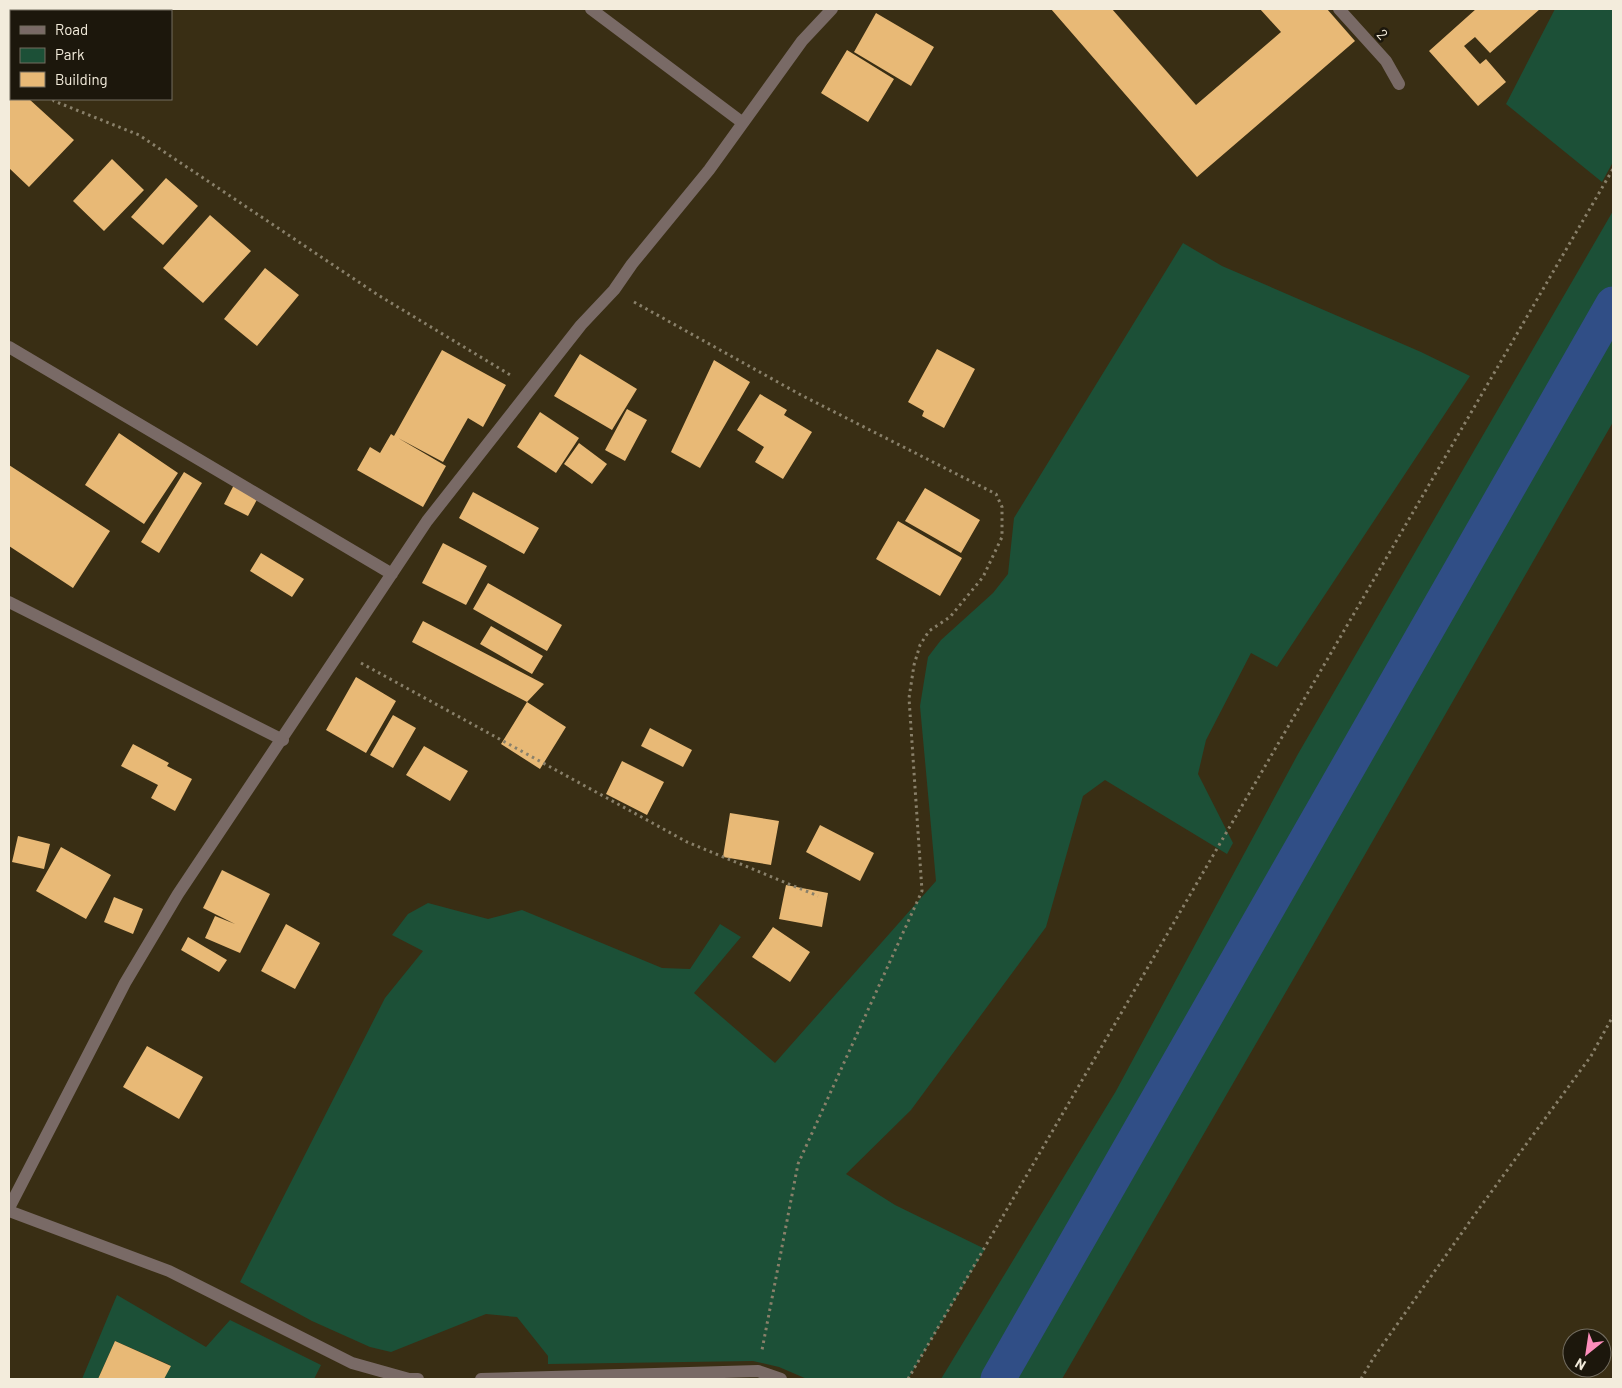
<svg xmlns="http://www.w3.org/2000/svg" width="1622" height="1388" font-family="Barlow,sans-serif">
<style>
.green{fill:#1c5037}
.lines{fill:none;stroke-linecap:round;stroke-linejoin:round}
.canal{stroke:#304e86;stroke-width:35}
.building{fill:#e8b976}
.path{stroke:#89806a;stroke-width:3;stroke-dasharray:2.5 4;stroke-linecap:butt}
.minor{stroke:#796a66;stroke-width:12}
.labels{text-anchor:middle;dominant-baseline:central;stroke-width:5;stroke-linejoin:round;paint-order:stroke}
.street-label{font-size:15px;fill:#f3ecdc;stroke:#1c170c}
</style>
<rect width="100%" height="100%" fill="#392e14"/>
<path class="green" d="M1555,9H1613V162L1602,182L1506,104Z
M1613,211V422L1309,952L1062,1379H941L1116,1091L1298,754Z
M1183,243L1222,266L1421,352L1470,376L1277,667L1251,653L1206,740L1198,774L1233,843L1227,854L1105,780L1083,796L1046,927L911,1110L846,1174L895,1205L985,1249L908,1379H807L779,1367L753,1361L548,1364V1356L517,1317L486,1314L391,1352L370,1347L312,1321L240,1282L385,998L423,951L392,935L408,914L428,903L488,919L522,910L662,968L690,969L720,924L741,937L694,993L775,1063L936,881L920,706L928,657L941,640L993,593L1008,574L1014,518Z
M117,1295L206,1347L230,1320L321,1365L314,1379H164L170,1365L115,1341L98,1379H82Z"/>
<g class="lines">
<path class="canal" d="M998,1379L1613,304"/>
</g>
<path class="building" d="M1051,9H1112L1196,105L1281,32L1260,9H1327L1355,41L1197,177Z
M1476,9H1540L1490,53L1475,37L1464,46L1480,64L1486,59L1506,82L1478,106L1429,51Z
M876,13L934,47L911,86L854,52Z
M847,50L894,79L868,122L821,93Z
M10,99H29L74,140L29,187L9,168V100Z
M112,159L144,190L104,231L73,201Z
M166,178L198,206L163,245L131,217Z
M210,215L251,251L203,303L163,268Z
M265,268L299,295L257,346L224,319Z
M937,349L975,369L944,428L922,416L924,411L908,402Z
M442,350L506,385L483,427L468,418L443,462L398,438L446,466L423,507L357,470L370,447L380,453L391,434L394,436Z
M580,354L637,389L612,430L554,396Z
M714,360L750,382L700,468L671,452Z
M760,394L787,410L784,415L812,432L783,479L755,462L764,447L737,430Z
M627,409L647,420L625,461L605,450Z
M540,412L579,438L556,473L517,447Z
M119,433L178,473L144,524L85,485Z
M579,443L607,464L592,484L564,464Z
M9,465L110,531L73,588L9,546Z
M184,472L202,483L159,553L141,542Z
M235,483L259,496L248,516L224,504Z
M925,488L980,520L961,553L905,521Z
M473,492L539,528L524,554L459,518Z
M898,521L962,558L940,596L876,559Z
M443,543L487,566L466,605L422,583Z
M261,553L304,579L292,597L250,571Z
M488,583L562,625L547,651L473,609Z
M423,621L544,684L527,702L412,642Z
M491,626L543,656L532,674L480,644Z
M356,677L396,701L366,753L326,730Z
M527,702L566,727L540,769L501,744Z
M393,715L416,728L393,768L370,755Z
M650,728L692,750L683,767L641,746Z
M133,744L169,763L167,766L192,779L175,811L151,798L158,785L121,766Z
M424,746L468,771L450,801L406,775Z
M622,761L664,782L647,815L606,794Z
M730,813L779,821L771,865L723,857Z
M820,825L874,853L860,881L806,852Z
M18,836L50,844L44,869L12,862Z
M61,847L111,875L86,919L36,891Z
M222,870L270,894L240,953L205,938L215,916L235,924L203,908Z
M786,885L828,893L822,927L779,919Z
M114,897L143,909L133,934L104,922Z
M286,924L320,943L295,989L261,971Z
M773,927L810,952L790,982L752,957Z
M188,937L227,960L219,972L181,950Z
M147,1046L203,1077L179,1119L123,1087Z
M115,1341L171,1366L164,1379H98Z"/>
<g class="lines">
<path class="path" d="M53,99L54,101L139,135L378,295L512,376
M634,302L801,395L996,494L1002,507V537L983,577L950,617L929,631L920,645L914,665L909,698L922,891L798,1164L762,1350
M361,663L687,842L818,896
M908,1379L1613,169
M1361,1379L1374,1357L1478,1210L1591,1056L1613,1016"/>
<path class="minor" d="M591,9L743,123
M1339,9L1386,61L1399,84
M9,347L392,574
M9,602L283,740
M9,1208L125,983L178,894L427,521L581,325L614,290L632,264L709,170L802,41L832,9
M9,1211L169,1271L352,1363L409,1379H418
M481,1379L758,1371L781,1379"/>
</g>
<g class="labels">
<g class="street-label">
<text transform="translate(1383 34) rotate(48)">2</text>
</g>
</g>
<rect width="1622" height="1388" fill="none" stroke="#f3ecdc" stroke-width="20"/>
<rect x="10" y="10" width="162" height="90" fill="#1c170c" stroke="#726c5f"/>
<rect x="20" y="26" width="25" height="8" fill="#796a66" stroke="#726c5f"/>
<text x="55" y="35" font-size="15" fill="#f3ecdc">Road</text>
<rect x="20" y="48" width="25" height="15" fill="#1c5037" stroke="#726c5f"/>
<text x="55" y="60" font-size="15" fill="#f3ecdc">Park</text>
<rect x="20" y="72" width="25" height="15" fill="#e8b976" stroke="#726c5f"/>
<text x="55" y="85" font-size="15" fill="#f3ecdc">Building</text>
<g transform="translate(1587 1353) rotate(210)"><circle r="24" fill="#1c170c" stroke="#726c5f"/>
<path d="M0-4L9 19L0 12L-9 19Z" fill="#fe8ebc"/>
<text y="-8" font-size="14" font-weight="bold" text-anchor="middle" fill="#f3ecdc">N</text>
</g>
</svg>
